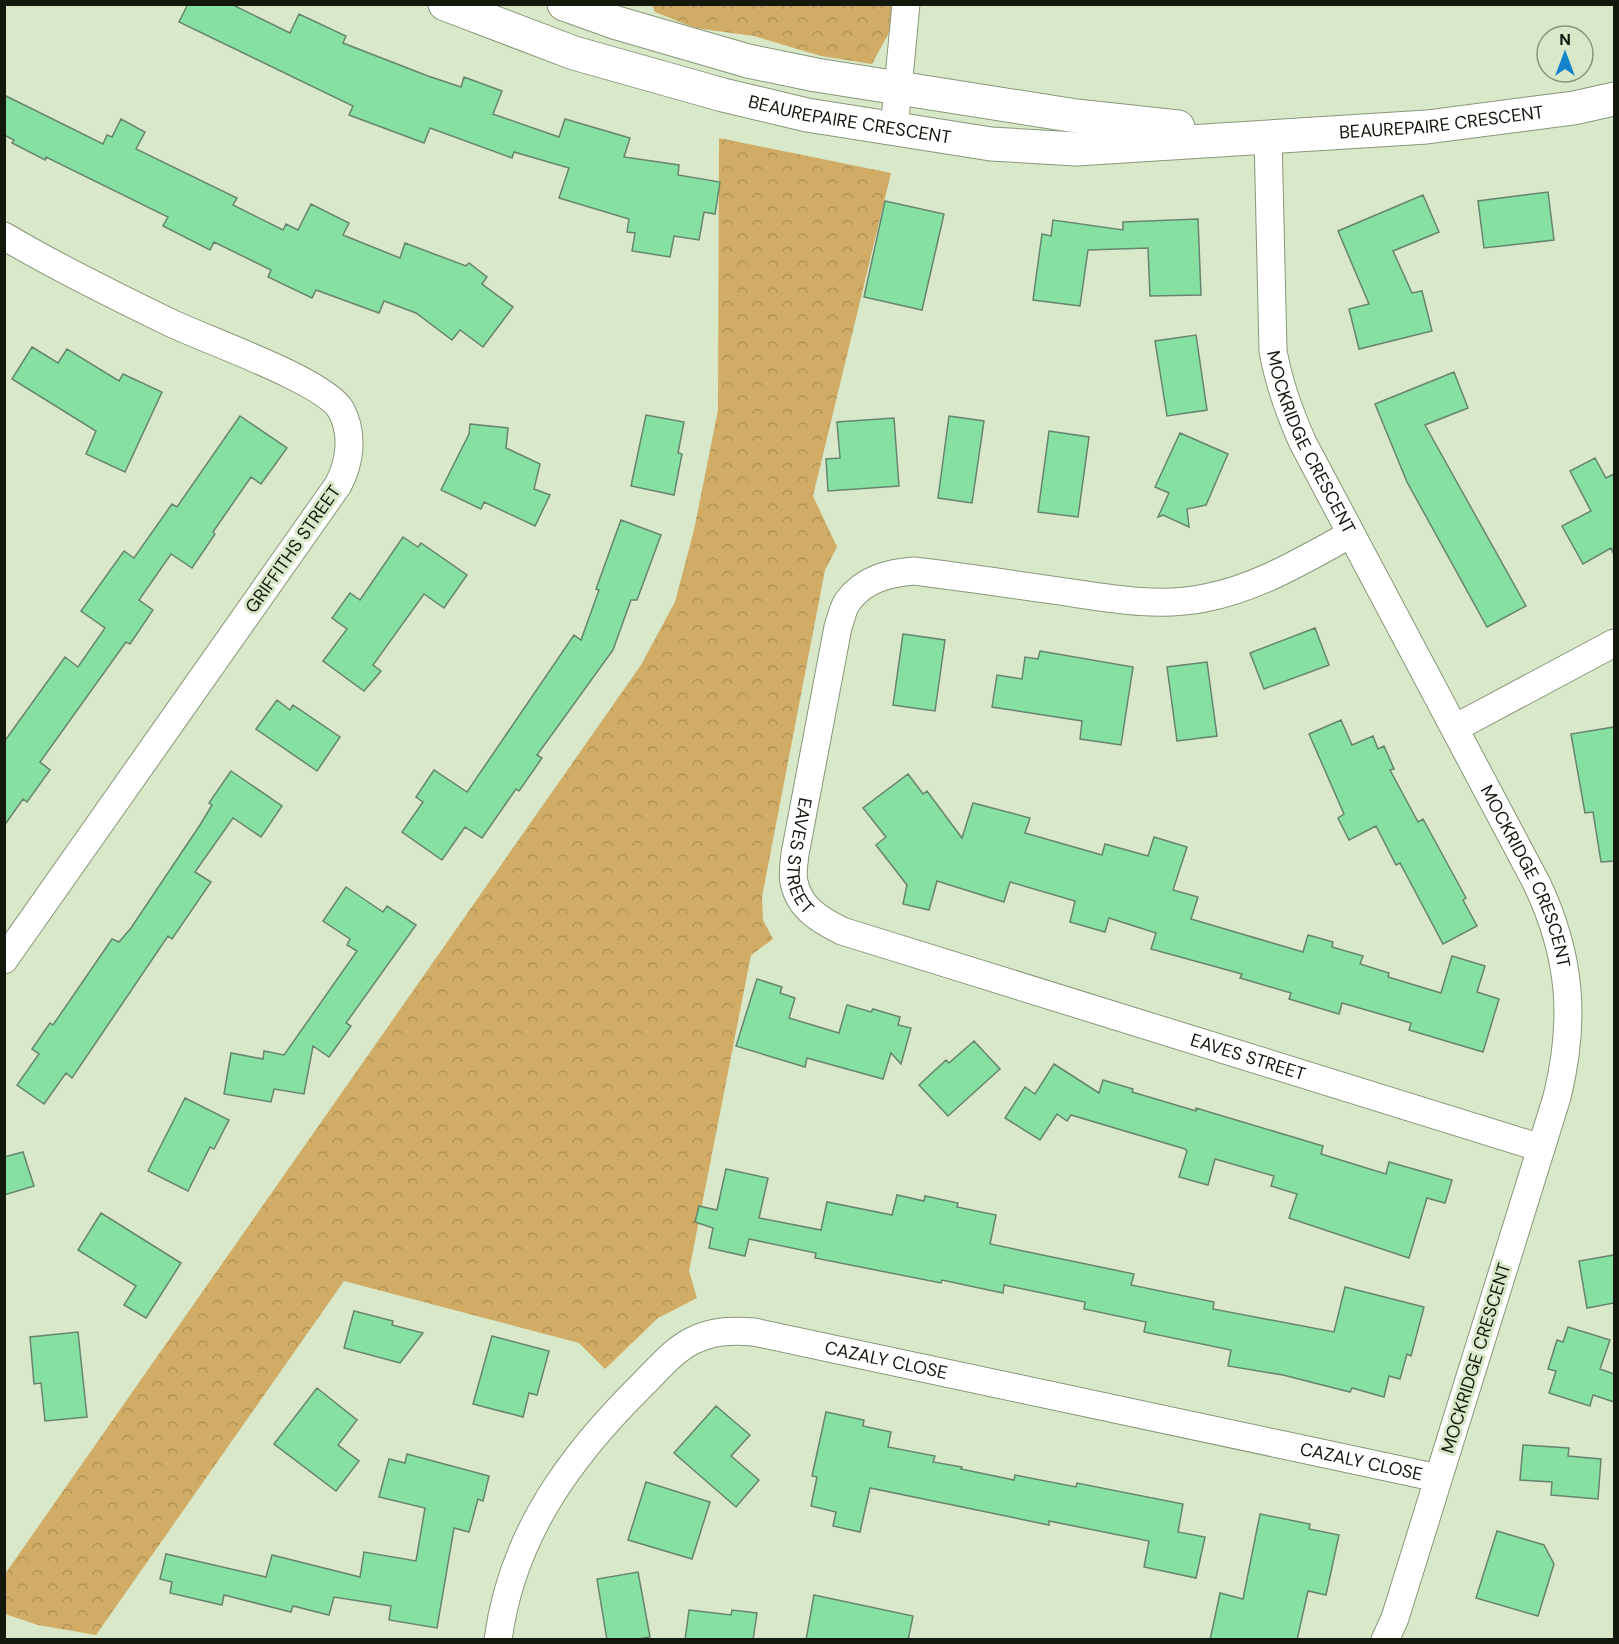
<svg xmlns="http://www.w3.org/2000/svg" width="1619" height="1644" font-family="'DM Sans',sans-serif">
<style>
.park{fill:url(#park-crowns)}
.building{fill:#86e0a1;stroke:#67846e;stroke-width:1.5}
.lines{fill:none;stroke-linecap:round;stroke-linejoin:round}
.street-casing{stroke:#889779;stroke-width:29}
.secondary-casing{stroke:#889779;stroke-width:35}
.street{stroke:#fff;stroke-width:27}
.secondary{stroke:#fff;stroke-width:33}
.labels{text-anchor:middle;dominant-baseline:central;stroke-width:6;stroke-linejoin:round;paint-order:stroke}
.street-label{font-size:18px;fill:#13180d;stroke:#d8e8c8}
</style>
<defs>
<pattern id="park-crowns" width="20" height="18" patternUnits="userSpaceOnUse" patternTransform="scale(1.5)"><rect width="20" height="18" fill="#d0ac66"/><path d="M2 6a3 3 0 1 1 6 0M12 15a3 3 0 1 1 6 0" fill="none" stroke="#b29357"/></pattern>
</defs>
<rect width="100%" height="100%" fill="#d8e8c8"/>
<path class="park" d="M652,5H893L891,29L872,64L821,56L754,36L695,28L655,12Z
M719,138L891,173L813,496L837,547L825,570L762,897L763,920L773,939L751,955L689,1271L697,1298L658,1318L605,1369L579,1343L344,1281L96,1635L38,1625L5,1614V1574L641,665L675,602L694,530L718,410Z"/>
<path class="building" d="M188,4H231L290,33L299,14L346,36L343,43L428,76L461,87L464,77L502,91L493,114L559,137L565,119L630,138L624,157L679,165L678,175L720,182L715,214L704,212L699,240L674,236L670,257L632,251L635,233L627,232L629,219L559,198L569,168L514,152L512,158L430,128L424,143L349,115L353,106L179,22Z
M4,95L103,144L107,135L112,137L121,119L145,132L136,149L237,198L233,205L283,230L286,224L298,230L311,204L349,223L343,235L400,258L405,243L466,266L469,263L487,277L482,284L513,307L483,347L460,330L452,340L416,313L384,301L379,313L316,290L312,298L268,277L271,270L214,242L210,250L163,226L168,217L46,157L45,160L12,143L14,140L4,135Z
M1548,192L1554,240L1484,248L1478,201Z
M1423,195L1439,232L1393,251L1412,293L1422,291L1432,331L1359,349L1349,309L1369,304L1338,231Z
M885,201L944,214L922,310L864,297Z
M1198,219L1201,295L1150,296L1148,248L1088,250L1080,306L1033,300L1042,234L1051,236L1053,220L1123,230V222Z
M1196,335L1207,410L1167,416L1155,341Z
M32,347L58,363L67,349L119,381L123,374L162,392L125,472L86,454L96,431L12,379Z
M1454,372L1468,408L1425,425L1526,606L1487,627L1407,482L1375,404Z
M646,415L684,422L678,453L682,454L674,495L631,486Z
M240,416L287,448L261,484L251,477L213,532L215,534L192,568L171,554L139,600L153,610L130,644L126,642L40,762L50,770L27,802L23,799L4,826V742L65,657L78,667L105,628L81,611L124,551L134,558L172,504L177,507Z
M949,416L984,421L972,503L938,498Z
M894,418L899,486L828,491L826,459L840,458L837,422Z
M470,424L508,428L506,448L540,464L534,489L550,495L535,526L484,502L481,509L441,490L469,434Z
M1049,431L1089,437L1078,517L1038,512Z
M1180,433L1228,454L1206,505L1187,509L1189,527L1163,515L1158,517L1169,493L1155,487Z
M1595,458L1606,478L1614,474V555L1611,548L1583,564L1562,526L1591,511L1570,471Z
M621,520L661,535L637,600H631L613,650L537,755L542,758L519,791L516,789L482,838L465,827L442,860L402,832L423,802L416,797L434,770L467,792L574,635L581,640L599,590L596,589Z
M403,537L418,547L421,543L467,575L444,608L424,594L373,665L381,671L364,691L323,661L347,629L332,618L350,593L360,600Z
M1315,628L1329,665L1264,689L1250,653Z
M903,634L945,640L935,711L893,705Z
M1040,651L1133,667L1121,745L1080,739L1082,721L992,707L997,675L1022,679L1025,657L1038,659Z
M1207,662L1217,736L1177,741L1167,667Z
M277,700L290,710L293,705L340,737L317,771L256,729Z
M1341,720L1352,745L1373,736L1378,749L1384,746L1394,769L1390,770L1418,822L1423,819L1466,898L1463,900L1477,926L1443,944L1400,863L1396,865L1376,826L1349,840L1338,818L1344,814L1309,734Z
M1614,727V861L1601,862L1593,812L1585,813L1571,734Z
M231,771L282,806L261,837L233,818L195,872L211,882L172,939L168,936L72,1078L66,1073L44,1104L17,1085L39,1054L32,1049L50,1023L53,1025L112,939L119,942L131,928L200,825L212,805L209,803Z
M908,774L923,794L927,791L962,838L973,803L1030,818L1025,833L1102,855L1105,844L1148,856L1154,837L1187,847L1173,890L1198,897L1191,919L1303,952L1308,935L1333,942L1332,947L1363,956L1360,964L1389,973L1388,977L1441,993L1452,956L1485,966L1477,992L1499,999L1483,1052L1409,1030L1411,1023L1342,1003L1339,1014L1289,999L1291,993L1240,978L1242,974L1151,949L1156,933L1109,918L1105,932L1070,922L1075,901L1010,882L1004,902L937,881L929,910L903,904L907,885L876,845L886,837L863,808Z
M346,887L383,912L387,906L416,925L346,1023L351,1026L329,1057L313,1046L304,1094L274,1089L271,1102L224,1094L231,1053L263,1059L264,1051L284,1055L357,951L347,945L350,939L323,921Z
M757,979L782,987L780,993L795,998L789,1018L839,1033L847,1005L871,1012L873,1009L900,1017L898,1025L911,1028L901,1064L891,1053L883,1079L807,1058L805,1067L736,1046Z
M974,1041L1000,1069L948,1116L919,1085L946,1060L949,1063Z
M1054,1064L1099,1093L1103,1080L1133,1089L1132,1092L1196,1111V1108L1323,1146L1321,1154L1386,1174L1389,1162L1452,1180L1445,1203L1427,1198L1409,1258L1289,1218L1297,1194L1271,1186L1274,1176L1215,1159L1208,1185L1179,1177L1187,1151L1185,1149L1071,1115L1067,1121L1057,1114L1040,1140L1005,1118L1025,1087L1035,1094Z
M185,1098L229,1120L214,1149L210,1147L188,1191L148,1171Z
M23,1152L34,1186L4,1195V1157Z
M726,1169L768,1178L759,1218L821,1230L827,1202L892,1215L897,1195L924,1201L925,1196L958,1203L957,1207L996,1215L990,1244L1134,1274L1131,1285L1214,1302L1213,1309L1334,1332L1345,1287L1424,1307L1411,1356L1407,1354L1400,1379L1389,1376L1384,1397L1352,1388L1350,1392L1283,1375L1228,1366L1231,1350L1144,1332L1146,1322L1084,1309L1085,1302L1004,1285L1003,1293L942,1280L941,1283L815,1258L816,1253L749,1239L745,1256L709,1248L713,1228L695,1222L699,1206L717,1210Z
M101,1213L181,1263L146,1318L124,1305L136,1286L78,1250Z
M1614,1255V1303L1587,1308L1579,1261Z
M354,1311L393,1321L392,1325L423,1333L400,1363L344,1348Z
M1568,1327L1610,1340L1600,1369L1614,1374V1402L1593,1395L1590,1406L1549,1393L1556,1371L1548,1369L1557,1340L1563,1342Z
M78,1332L87,1417L45,1421L41,1383L34,1384L30,1337Z
M492,1336L549,1351L537,1395L529,1393L523,1417L473,1404Z
M317,1388L357,1420L338,1445L359,1461L336,1491L274,1444Z
M716,1406L750,1435L731,1456L759,1480L736,1507L674,1453Z
M826,1412L864,1420L863,1426L891,1432L888,1447L935,1456L933,1462L962,1467L961,1469L1014,1480L1015,1475L1076,1487L1077,1483L1183,1504L1178,1532L1205,1537L1196,1578L1144,1567L1149,1541L1049,1521V1525L870,1488L860,1532L833,1526L836,1512L811,1506L817,1477L812,1476Z
M1523,1445L1569,1448L1568,1456L1601,1459L1598,1499L1551,1495L1552,1482L1520,1480Z
M407,1454L489,1476L483,1501L478,1499L469,1532L454,1528L437,1628L389,1620L391,1606L334,1597L329,1615L293,1606L291,1612L224,1595L222,1605L170,1593L172,1582L160,1579L166,1554L266,1577L272,1555L360,1577L364,1552L416,1561L425,1508L379,1497L389,1459L405,1463Z
M646,1482L710,1502L692,1559L628,1540Z
M1260,1514L1310,1524L1309,1529L1339,1535L1326,1595L1308,1591L1297,1640H1210L1220,1593L1243,1599Z
M1497,1531L1544,1545L1554,1564L1538,1616L1476,1598Z
M638,1572L650,1637L632,1640H607L597,1579Z
M814,1595L913,1616L908,1640H806Z
M689,1610L731,1615L732,1610L757,1613L753,1640H685Z"/>
<g class="lines">
<defs>
<g id="street">
<path d="M894,130L906,4"/>
<path id="s1" d="M1268,136L1273,351C1279,384 1289,412 1303,443L1537,884C1571,956 1576,1020 1557,1097L1395,1618L1385,1640"/>
<path d="M4,236C58,268 115,296 171,323C206,340 325,381 341,410C354,434 350,463 338,485L4,960"/>
<path id="s2" d="M1351,534C1305,559 1258,588 1205,598C1157,608 1107,598 1059,591C1011,584 963,577 914,571C889,573 864,579 848,601C843,607 841,619 838,627L795,854C794,863 792,874 794,882C799,908 820,920 842,931L1541,1148"/>
<path d="M1455,728L1614,643"/>
<path id="s3" d="M498,1640C512,1534 571,1455 644,1383C658,1369 674,1350 692,1341C712,1331 731,1330 754,1332L1438,1478"/>
</g>
<g id="secondary">
<path id="s4" d="M445,4L574,53L723,95L807,115L991,144L1076,149L1427,127L1574,108L1614,99"/>
<path d="M564,4L617,23L748,61L816,75L1076,116L1178,127"/>
</g>
</defs>
<use href="#street" class="street-casing"/>
<use href="#secondary" class="secondary-casing"/>
<use href="#street" class="street"/>
<use href="#secondary" class="secondary"/>
</g>
<g class="labels">
<g class="street-label">
<text stroke="none"><textPath href="#s4" startOffset="422">BEAUREPAIRE CRESCENT</textPath></text>
<text stroke="none"><textPath href="#s4" startOffset="1017">BEAUREPAIRE CRESCENT</textPath></text>
<text stroke="none"><textPath href="#s1" startOffset="314">MOCKRIDGE CRESCENT</textPath></text>
<text transform="translate(293 549) rotate(-55)">GRIFFITHS STREET</text>
<text stroke="none"><textPath href="#s2" startOffset="790">EAVES STREET</textPath></text>
<text stroke="none"><textPath href="#s1" startOffset="800">MOCKRIDGE CRESCENT</textPath></text>
<text stroke="none"><textPath href="#s2" startOffset="1312">EAVES STREET</textPath></text>
<text transform="translate(1476 1358) rotate(-73)">MOCKRIDGE CRESCENT</text>
<text stroke="none"><textPath href="#s3" startOffset="564">CAZALY CLOSE</textPath></text>
<text stroke="none"><textPath href="#s3" startOffset="1050">CAZALY CLOSE</textPath></text>
</g>
</g>
<rect width="1619" height="1644" fill="none" stroke="#13180d" stroke-width="12"/>
<g transform="translate(1565 54)"><circle r="28" fill="#d8e8c8" stroke="#89957d" stroke-width="1.5"/>
<path d="M0-4.5L10 22L0 15L-10 22Z" fill="#1383cc"/>
<text y="-9" font-size="16" font-weight="bold" text-anchor="middle" fill="#13180d">N</text>
</g>
</svg>
